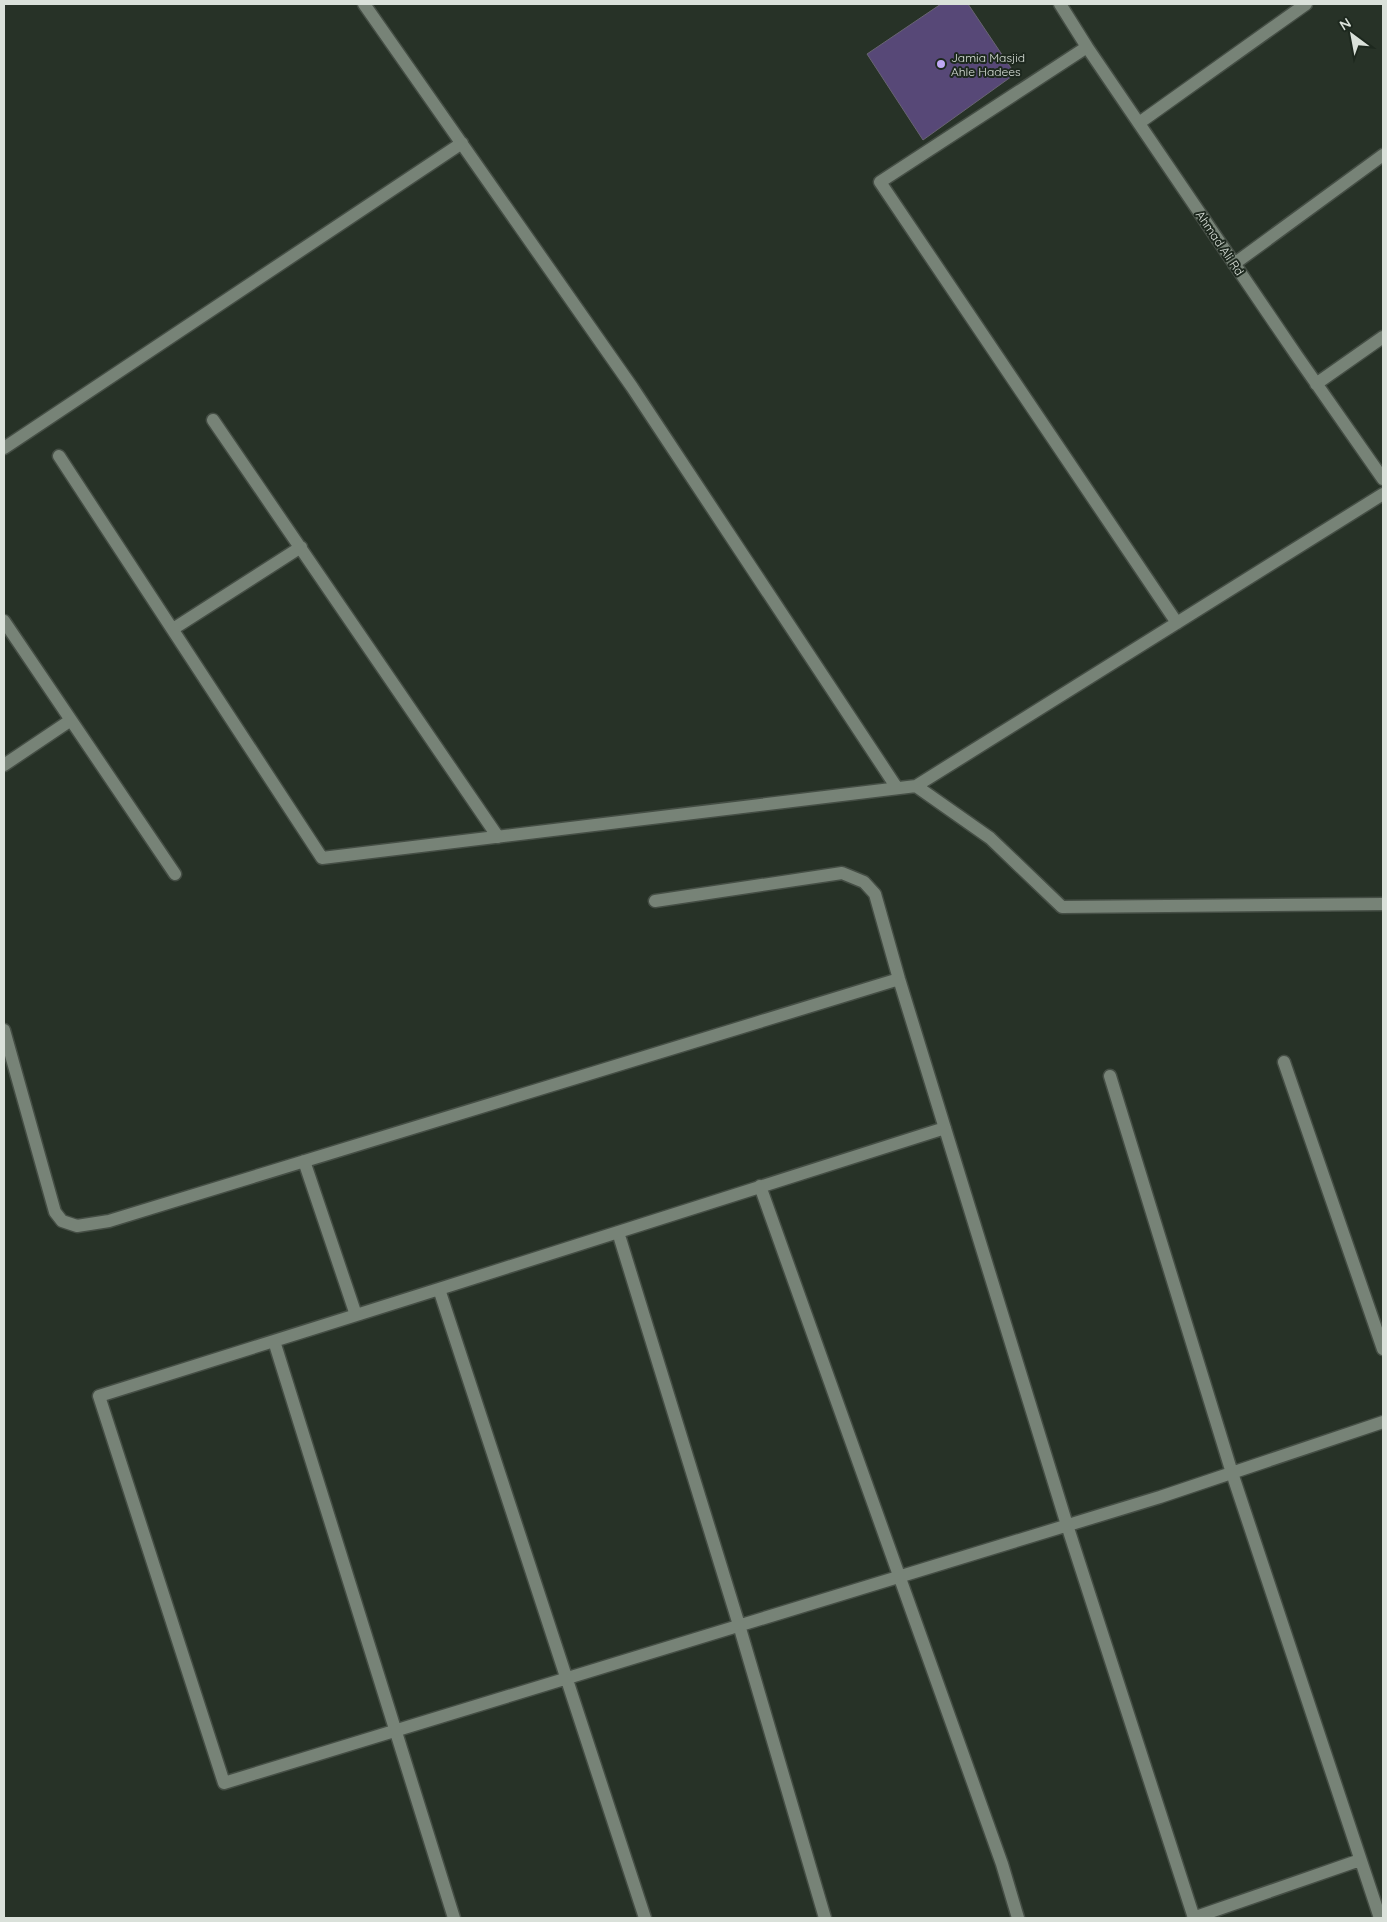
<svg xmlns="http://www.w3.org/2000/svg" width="1387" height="1922" font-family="Quicksand,sans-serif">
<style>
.building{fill:#574877;stroke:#686472}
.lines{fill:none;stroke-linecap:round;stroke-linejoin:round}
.street-casing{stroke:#454e45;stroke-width:15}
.street{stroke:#778377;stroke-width:12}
.poi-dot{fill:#c0a8f4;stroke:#1d281e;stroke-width:2}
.labels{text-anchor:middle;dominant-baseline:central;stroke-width:4;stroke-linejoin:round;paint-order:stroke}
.poi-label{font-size:12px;fill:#dae1da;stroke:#1d281e;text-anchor:start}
.street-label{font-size:12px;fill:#dae1da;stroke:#1d281e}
</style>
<rect width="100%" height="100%" fill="#273227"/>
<path class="building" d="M941,4H968L1015,74L923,140L867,54Z"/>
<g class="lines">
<defs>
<path id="street" d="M364,4L632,387L897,788
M1060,4L1087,47L1297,356L1383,479
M1087,47L880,182L1177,623
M1139,123L1306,4
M1234,264L1383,155
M1316,384L1383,337
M213,420L498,837
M4,448L462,143
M59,456L322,858L916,786L990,838L1062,907L1383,904
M4,621L175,874
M173,629L301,547
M4,765L71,720
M916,786L1383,494
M655,901L842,873L864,882L875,894L899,979L1067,1525L1194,1918
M4,1030L55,1212L62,1221L77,1226L109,1221L899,979
M1284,1062L1383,1349
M1110,1076L1232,1473L1380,1918
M304,1161L356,1315
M760,1186L1002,1864L1018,1918
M618,1232L739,1625L825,1918
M439,1289L99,1396L224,1783L1160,1497L1383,1422
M274,1341L454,1918
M645,1918L439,1289L945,1128
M1193,1918L1360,1860"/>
</defs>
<use href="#street" class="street-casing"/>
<use href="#street" class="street"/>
</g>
<circle class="poi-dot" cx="941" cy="64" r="5"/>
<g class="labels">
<g class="poi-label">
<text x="951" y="57">Jamia Masjid<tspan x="951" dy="14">Ahle Hadees</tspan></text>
</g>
<g class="street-label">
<text transform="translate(1220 243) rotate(56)">Ahmad Ali Rd</text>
</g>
</g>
<rect width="1387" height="1922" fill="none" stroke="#dae1da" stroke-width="10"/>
<g transform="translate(1352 35) rotate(328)" stroke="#1d281e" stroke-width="4" paint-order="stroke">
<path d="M0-4L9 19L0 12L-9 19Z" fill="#dae1da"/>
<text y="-8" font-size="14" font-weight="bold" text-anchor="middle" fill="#dae1da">N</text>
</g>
</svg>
